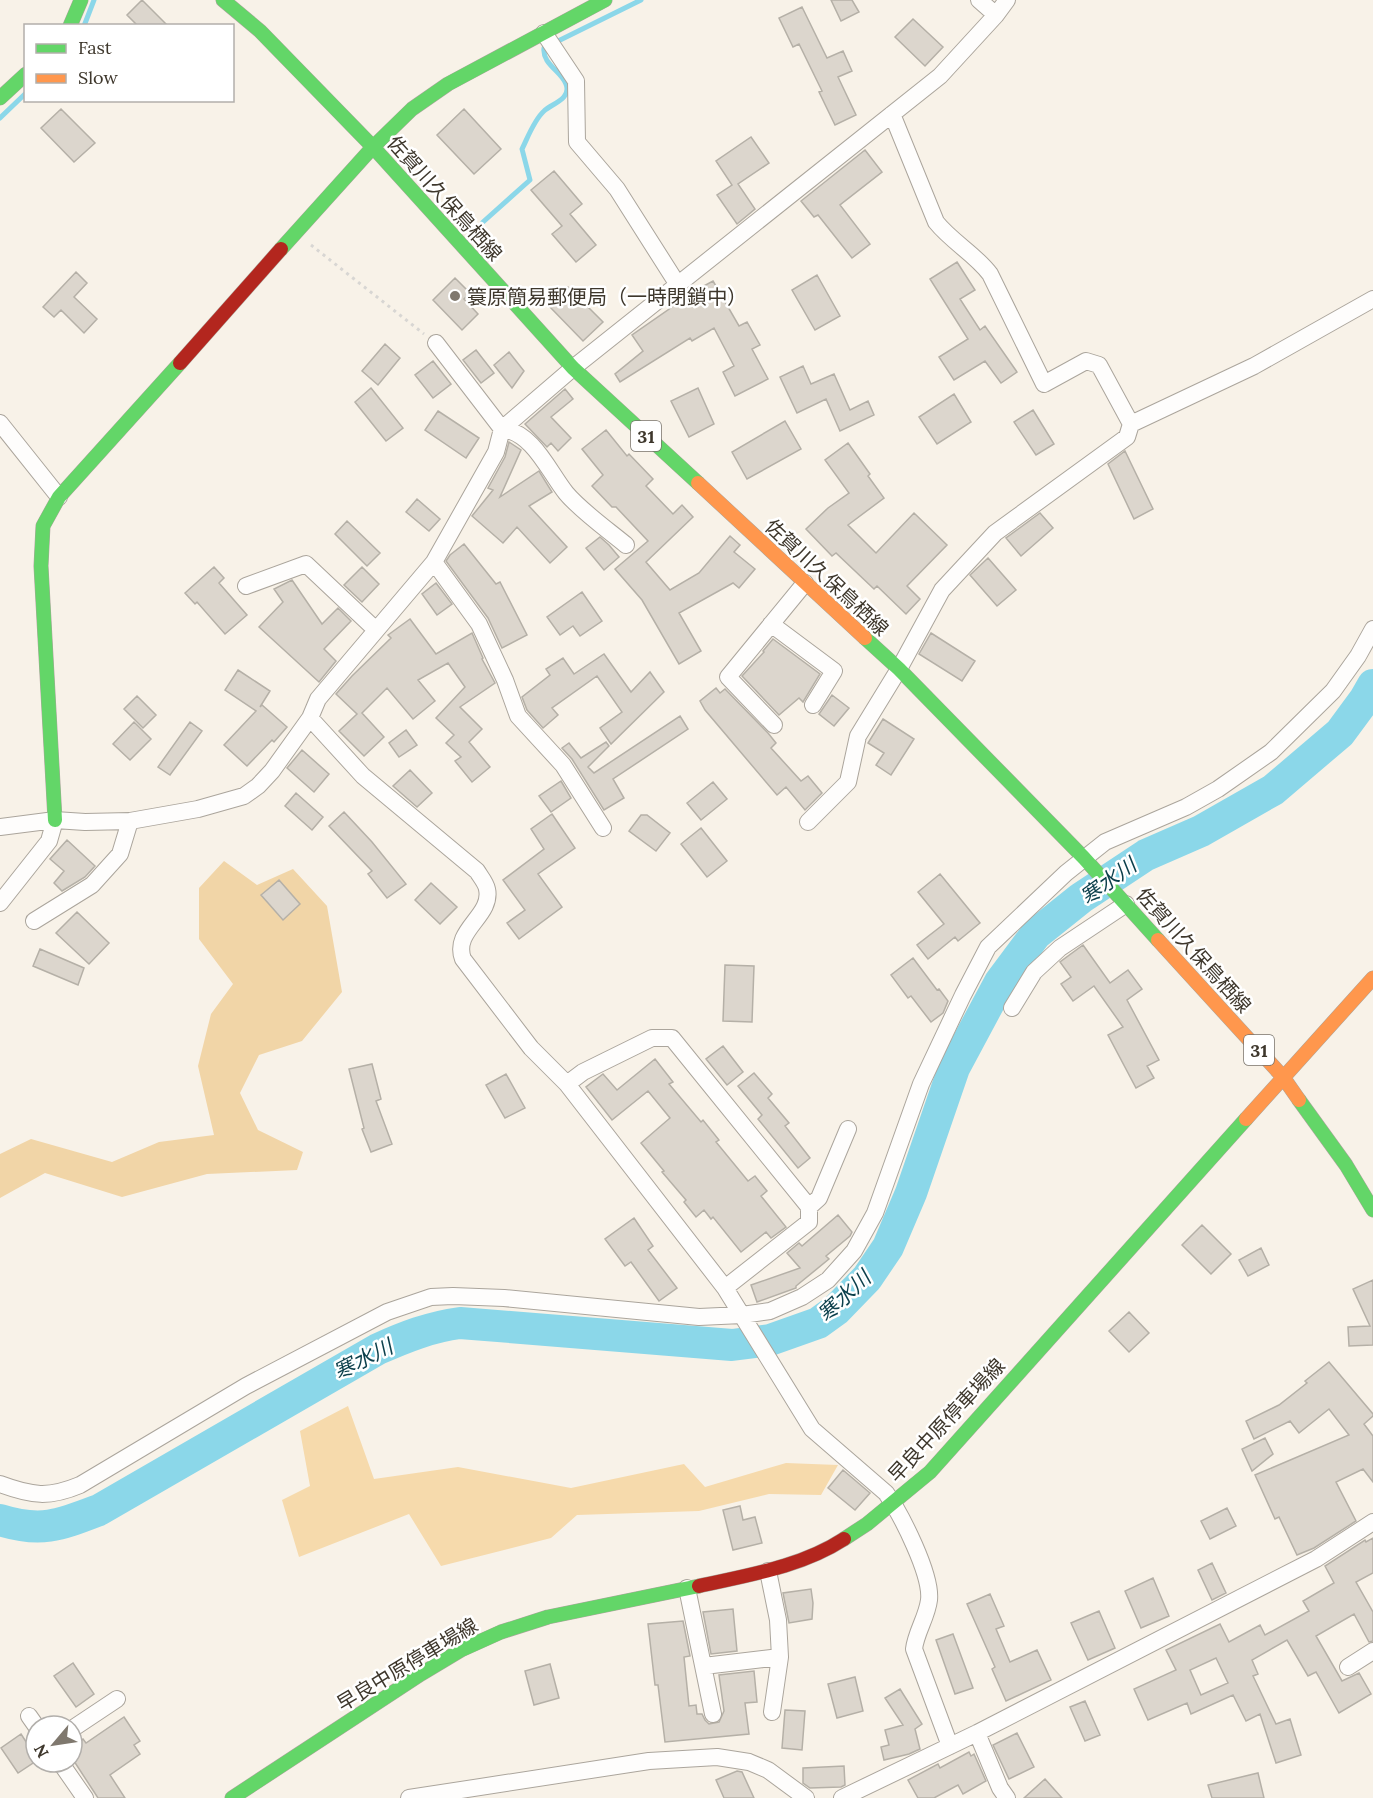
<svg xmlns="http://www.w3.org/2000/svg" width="1373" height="1798" font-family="Lora,'Noto Sans JP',serif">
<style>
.green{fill:#f6daac}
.forest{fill:#f1d5a7}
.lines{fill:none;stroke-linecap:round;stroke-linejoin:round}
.stream{stroke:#8bd7e9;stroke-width:5}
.river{stroke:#8bd7e9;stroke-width:32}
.building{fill:#dcd6cd;stroke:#b5b0a7;stroke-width:1.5;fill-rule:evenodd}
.street-casing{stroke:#aba59c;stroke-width:18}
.fast-casing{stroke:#aba59c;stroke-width:15}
.slow-casing{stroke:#aba59c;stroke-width:15}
.jam-casing{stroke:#aba59c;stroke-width:15}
.path{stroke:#d8d6d3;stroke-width:3;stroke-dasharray:3 4.5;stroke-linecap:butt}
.street{stroke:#fefdfc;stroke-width:16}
.fast{stroke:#63d668;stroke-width:14}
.slow{stroke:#ff974d;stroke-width:14}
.jam{stroke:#b3261e;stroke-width:14}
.poi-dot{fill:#7f786e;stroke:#fff;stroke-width:2}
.labels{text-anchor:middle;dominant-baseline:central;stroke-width:5;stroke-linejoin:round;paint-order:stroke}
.shield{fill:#fff;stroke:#78736b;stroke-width:1.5}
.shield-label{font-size:18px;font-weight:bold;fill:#3e372c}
.street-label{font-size:20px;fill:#3e372c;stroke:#fff}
.poi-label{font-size:20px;fill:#3e372c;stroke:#fff;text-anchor:start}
.water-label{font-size:21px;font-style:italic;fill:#0b3f4b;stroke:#fff}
</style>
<rect width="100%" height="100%" fill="#f8f2e8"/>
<path class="green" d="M348,1406L374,1479L458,1467L571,1488L684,1464L705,1487L786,1463L838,1465L821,1495L769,1494L699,1511L577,1515L551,1538L441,1566L409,1514L299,1557L282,1500L310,1486L300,1431Z"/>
<path class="forest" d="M224,861L257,885L293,869L327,906L342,992L302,1041L259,1055L240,1093L258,1130L303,1152L297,1170L207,1174L122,1197L45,1173L0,1198V1154L31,1139L112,1162L159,1142L214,1135L198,1066L211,1014L233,984L199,939V888Z"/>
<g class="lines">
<path class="stream" d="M84,26L94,0
M0,118L26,93
M483,222L530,180L522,149C528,137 534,120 544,111C551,104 572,99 566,84C561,71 542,64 544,48L641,0"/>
<path class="river" d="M0,1520C41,1533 60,1525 99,1510L378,1349C405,1337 430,1327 460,1323L732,1345L770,1340L818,1323L836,1310L867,1278L888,1247L911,1193L954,1068L1000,982L1036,934L1081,898L1146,855L1201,831L1273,790L1340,733L1365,699L1373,685"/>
</g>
<path class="building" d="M142,0L168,26H138L127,15Z
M831,0H852L859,12L841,21Z
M802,7L827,58L843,51L852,71L838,77L856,115L835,125L819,92L822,91L799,44L793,47L779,18Z
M913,19L943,47L925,66L895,37Z
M61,109L95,143L74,162L41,128Z
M464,109L501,149L474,174L437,135Z
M751,137L769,163L738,184L755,209L737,224L717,195L732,185L716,161Z
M865,150L882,172L840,205L870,244L852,258L818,215L814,217L801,201Z
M554,171L582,204L570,214L596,245L576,262L552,234L562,226L531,190Z
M957,262L975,290L960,299L980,330L985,326L1017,372L1001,383L985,361L954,380L939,357L968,339L930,279Z
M76,272L87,283L74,297L97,319L84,333L61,310L54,317L43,307Z
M817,275L840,316L815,330L792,290Z
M455,278L470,293L464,299L478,314L462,330L433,300Z
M713,281L739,326L747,322L760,345L752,349L768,379L735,396L723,372L734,366L714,328L692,341L690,338L620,382L615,374L643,351L632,335L672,307L670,304Z
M568,287L603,322L583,341L549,306Z
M385,344L400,358L378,385L362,371Z
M476,350L494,373L481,383L463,360Z
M509,352L524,371L512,388L494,365Z
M433,361L451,384L433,398L415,375Z
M803,366L811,384L834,374L850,410L868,401L874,415L840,431L826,399L797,413L780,377Z
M371,388L403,428L386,441L355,402Z
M698,388L714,424L689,437L671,401Z
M565,389L573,399L551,417L571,438L558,451L551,443L547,447L525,424Z
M954,394L971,422L937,444L919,417Z
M1033,410L1054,444L1036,455L1014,422Z
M438,411L479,438L466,458L425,430Z
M785,421L801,449L747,479L732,452Z
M606,430L627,456L629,454L653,479L646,486L673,514L682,505L693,517L646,562L670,590L699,573L730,536L740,545L734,552L755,569L739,588L733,583L679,613L701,651L679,664L642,600L615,569L648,541L616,507H612L592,486L603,475L582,449Z
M509,442L521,450L500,497L539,471L552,492L529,506L567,547L550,563L517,527L503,543L472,516L493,490L488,488L505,457Z
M848,443L870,474L868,476L884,498L848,525L876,553L914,513L947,545L907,586L920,599L906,614L877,586L874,589L836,553L832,556L806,529L828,508L849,493L825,460Z
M1125,451L1153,509L1134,519L1108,464Z
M417,499L440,519L429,531L406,512Z
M1040,513L1053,528L1021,556L1006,538Z
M347,521L380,553L367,566L335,534Z
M600,537L609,545L619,557L604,570L586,548Z
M464,544L496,584L500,582L527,635L502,648L488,618L446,561L450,555Z
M988,558L1016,590L997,606L970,575Z
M214,567L224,578L219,583L247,615L225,634L197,602L195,604L185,593Z
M362,567L379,584L362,602L344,585Z
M292,580L322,624L338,608L351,621L324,649L336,661L319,682L259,627L283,602L274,589Z
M436,583L452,604L437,615L422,594Z
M582,592L602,621L580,636L573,626L560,635L547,617Z
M410,619L436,654L472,633L483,658L482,659L495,683L460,707L482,729L469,742L490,767L472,782L455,761L461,757L446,743L454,735L436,718L465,687L448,663L418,680L435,701L413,719L387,688L362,713L384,737L364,756L339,731L357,714L336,694L352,676L391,638L388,635Z
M931,633L975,661L962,681L919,654Z
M773,639L820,674L803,702L799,698L779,715L742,676L764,652L763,651Z
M604,654L631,692L650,672L664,692L611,744L600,728L622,712L597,676L552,708L558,715L543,728L527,710L522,697L550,675L546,669L563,658L574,674Z
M238,670L270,691L260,707L262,705L287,727L274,742L272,740L247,766L224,745L256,711L225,690Z
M716,688L720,693L725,689L768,733L776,743L771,748L801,781L808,776L822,793L805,810L786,787L777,795L705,710L700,701Z
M832,695L849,708L834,726L819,714Z
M137,696L156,715L143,728L124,709Z
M680,716L688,729L613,779L624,798L604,810L572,759L562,748L569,743L581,758L606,742L609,746L588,767L594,773Z
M883,719L914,739L891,775L876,765L884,753L868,743Z
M134,722L151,739L130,760L113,744Z
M190,722L202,731L170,775L158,767Z
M406,730L417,745L399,757L389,743Z
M302,750L329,774L314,792L287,768Z
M410,770L432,793L417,807L393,786Z
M561,781L571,798L551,812L539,796Z
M713,782L727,799L701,820L687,803Z
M296,793L323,817L312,830L285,806Z
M344,812L372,842L406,884L387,898L368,874L372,871L329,826Z
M552,814L575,848L538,874L562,907L519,939L507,923L525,910L503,880L544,849L531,829Z
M641,815H647L670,833L656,851L629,831Z
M701,828L727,861L707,877L681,844Z
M67,840L95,866L85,877L62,891L54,883L64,871L50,859Z
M940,874L980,923L958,941L955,937L928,959L917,945L944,924L918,892Z
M279,880L300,904L283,920L261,895Z
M431,883L457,907L440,924L415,900Z
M77,912L109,943L89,964L56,933Z
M1083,945L1110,983L1128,970L1142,989L1127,1000L1159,1060L1147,1066L1154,1078L1136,1088L1108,1035L1123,1027L1094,986L1073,1001L1061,984L1071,977L1060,962Z
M40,949L84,968L78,985L33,966Z
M913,958L937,990L939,989L948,1001L943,1013L931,1022L911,996L908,998L891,975Z
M725,965L754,966L752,1022L723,1021Z
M723,1046L743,1072L727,1085L706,1059Z
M655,1059L673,1082L669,1084L701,1122L703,1120L719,1140L716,1142L748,1181L755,1176L767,1191L761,1196L786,1227L771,1238L766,1232L741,1252L713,1217L711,1219L704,1210L696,1217L684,1202L686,1200L662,1172L664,1171L641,1143L670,1118L648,1091L612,1120L586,1087L603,1074L617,1090Z
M372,1064L381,1099L376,1101L392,1144L371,1152L362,1129L364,1128L349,1069Z
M754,1073L772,1094L768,1098L789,1123L785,1126L810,1158L798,1168L758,1119L762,1115L738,1086Z
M506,1074L525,1108L505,1118L486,1085Z
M838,1215L852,1232L850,1236L826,1256L829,1259L796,1286V1288L757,1302L751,1285L800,1268L787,1253L799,1243L802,1246Z
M634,1218L653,1246L648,1250L677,1288L659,1301L631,1262L625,1266L605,1239Z
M1202,1225L1231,1254L1211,1274L1182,1245Z
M1261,1248L1269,1265L1248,1276L1239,1260Z
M1373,1280V1345L1349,1346L1348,1327L1370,1326L1353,1289Z
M1129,1312L1149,1333L1129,1352L1109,1331Z
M1329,1362L1373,1414V1416L1364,1424L1373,1436V1482L1363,1469L1336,1482L1356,1521L1314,1548L1297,1555L1279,1517L1275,1519L1255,1475L1349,1435L1329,1409L1299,1433L1290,1421L1254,1439L1246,1421L1279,1405L1307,1383L1305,1381Z
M1265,1438L1273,1454L1252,1471L1242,1449Z
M843,1470L870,1493L855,1510L828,1488Z
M740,1506L743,1520L755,1517L762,1543L733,1550L723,1510Z
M1227,1508L1236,1526L1210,1539L1201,1521Z
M1373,1538V1573L1356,1582L1373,1612V1641L1369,1642L1354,1614L1316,1636L1342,1681L1359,1673L1371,1694L1339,1713L1316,1672L1308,1676L1287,1640L1252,1660L1258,1674L1253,1676L1276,1724L1290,1719L1301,1755L1276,1763L1260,1714L1246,1721L1233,1695L1191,1714L1187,1703L1148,1720L1134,1689L1176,1670L1166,1650L1220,1624L1229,1642L1260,1625L1265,1635L1309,1611L1303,1601L1334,1583L1325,1566L1365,1540L1366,1542ZM1216,1658L1228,1683L1201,1695L1190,1670Z
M1212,1563L1226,1593L1212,1600L1198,1570Z
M1153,1578L1169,1616L1141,1628L1125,1591Z
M811,1589L813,1603L812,1619L789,1623L783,1593Z
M990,1594L1004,1626L996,1629L1010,1662L1037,1650L1051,1680L1006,1701L992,1669L995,1667L967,1604Z
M733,1609L737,1651L711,1654L703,1612Z
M1099,1611L1115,1648L1088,1660L1071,1623Z
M683,1621L690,1656L684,1657L689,1706L696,1705L697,1714H702L705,1720L709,1724L719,1722L724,1711L719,1675L754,1671L757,1702L745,1703L749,1734L665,1742L658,1685H655L648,1624Z
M953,1634L973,1688L955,1694L936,1640Z
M73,1663L94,1694L76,1707L54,1676Z
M550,1664L559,1698L534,1705L525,1671Z
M855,1677L863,1711L837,1718L828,1684Z
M900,1689L922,1724L915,1729L920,1749L909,1754L884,1760L881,1747L889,1745L885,1730L903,1725L885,1698Z
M1085,1701L1100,1735L1085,1741L1070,1707Z
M785,1710L805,1711L802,1750L782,1748Z
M124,1717L140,1741L134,1745L140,1754L110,1775L125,1798H98L72,1758V1746L83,1739L86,1743Z
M1017,1733L1034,1767L1009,1779L993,1745Z
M21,1734L36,1757V1761L18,1773L1,1748Z
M969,1752L971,1756L974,1754L986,1781L963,1794L958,1785L934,1798H918L908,1780L938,1764L940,1768Z
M844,1766L845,1785L841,1787L810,1788L803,1783V1768Z
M737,1771L742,1772L754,1798H724L716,1780Z
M1258,1773L1264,1798H1212L1208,1785Z
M1045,1779L1062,1798H1024Z"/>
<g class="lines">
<defs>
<path id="street" d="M979,0L996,15
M544,33L576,81L577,142L617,189L678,285
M892,114L936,222C952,242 975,254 990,274L1044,384L1086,361L1099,365L1131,424L1254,366L1373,299
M436,343L502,429C533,432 549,472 566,493C581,511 608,530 626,545
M0,423L59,497
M434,562L479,624L505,680L518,716L563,765L603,828
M246,586L306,564L376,630
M771,624L834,671L813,705
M310,718L363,776L477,871C480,876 486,883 487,889C493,916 452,930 463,959L531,1048L567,1084L725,1288L812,1429L886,1493C901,1514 932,1575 929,1600C927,1617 916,1632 914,1649L950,1746
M774,725L728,677L805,583
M808,822L848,782L858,736L899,669L942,590L995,533L1127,437L1131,424
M0,827L55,820L85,822L130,821L198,809L244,796L258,786L272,771L310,718L318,699L434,562L496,452L502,429L573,368L940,76L996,15L1007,0
M0,903L49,841L55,820
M34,921L92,885L120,854L130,821
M1012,1008L1034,972L1060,948L1126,904
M567,1084L583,1072L652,1038H672L809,1207V1222L725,1288
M809,1207L819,1198L848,1129
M0,1484C32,1496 49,1498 80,1485L246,1386L387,1312L431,1297L453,1296L504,1298L699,1317L742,1315L770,1311L802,1297L828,1280L854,1251L875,1213L921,1084L963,995L988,947L1066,873L1105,842L1186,807L1218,789L1271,752L1333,691L1358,656L1373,629
M768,1571L778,1620L780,1657L772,1712
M687,1588L713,1714
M704,1666L780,1657
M1348,1667L1373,1651
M29,1716L36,1726
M72,1729L117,1699
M977,1733L1000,1788L1007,1798
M60,1762L85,1798
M409,1798L649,1761L717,1757L749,1762L768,1770L806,1798
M842,1798L977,1733L1316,1559L1373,1522"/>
<path id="fast" d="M223,0L260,31L373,147L573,368L698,483
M70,26L81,0
M0,98L26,74
M281,249L373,147L412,109L448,84L605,0
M865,638L899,669L1084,858L1158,940
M55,820L41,566L43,526L59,497L180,363
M1299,1100L1346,1165L1373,1210
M844,1539L867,1524L930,1472L1246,1119
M232,1798L421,1674L461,1650L501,1632L548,1617L699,1586"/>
<path id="slow" d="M698,483L865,638
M1158,940L1283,1077L1299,1100
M1246,1119L1373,978"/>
<path id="jam" d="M180,363L281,249
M699,1586C748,1575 801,1567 844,1539"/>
</defs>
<use href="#street" class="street-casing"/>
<use href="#fast" class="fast-casing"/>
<use href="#slow" class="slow-casing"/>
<use href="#jam" class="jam-casing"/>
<path class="path" d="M311,245L424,334"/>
<use href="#street" class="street"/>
<use href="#fast" class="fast"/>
<use href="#slow" class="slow"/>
<use href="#jam" class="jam"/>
</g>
<circle class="poi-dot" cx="455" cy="296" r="6"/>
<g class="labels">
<g class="shield">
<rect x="631" y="421" width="30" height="30" rx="4.5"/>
<rect x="1244" y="1035" width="30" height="30" rx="4.5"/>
</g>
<g class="shield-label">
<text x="646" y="436">31</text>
<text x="1259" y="1050">31</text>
</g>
<g class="street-label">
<text transform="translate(445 198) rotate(48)">佐賀川久保鳥栖線</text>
<text transform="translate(827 577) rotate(43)">佐賀川久保鳥栖線</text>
<text transform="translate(1194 950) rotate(48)">佐賀川久保鳥栖線</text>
<text transform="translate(946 1420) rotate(-47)">早良中原停車場線</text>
<text transform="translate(407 1664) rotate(-31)">早良中原停車場線</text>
</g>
<g class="poi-label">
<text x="467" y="296">簑原簡易郵便局（一時閉鎖中）</text>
</g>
<g class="water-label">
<text transform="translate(1108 881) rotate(-36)">寒水川</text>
<text transform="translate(844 1296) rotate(-43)">寒水川</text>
<text transform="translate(363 1359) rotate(-27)">寒水川</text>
</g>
</g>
<rect x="24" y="24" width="210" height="78" fill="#ffffff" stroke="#b2afab" stroke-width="1.5"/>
<rect x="36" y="44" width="30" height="9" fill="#63d668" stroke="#b2afab" stroke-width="1.5"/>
<text x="78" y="54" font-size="18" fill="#3e372c">Fast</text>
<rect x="36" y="74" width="30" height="9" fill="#ff974d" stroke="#b2afab" stroke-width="1.5"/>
<text x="78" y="84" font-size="18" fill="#3e372c">Slow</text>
<g transform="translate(54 1744) rotate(241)"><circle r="28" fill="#ffffff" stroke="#b2afab" stroke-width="1.5"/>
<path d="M0-4.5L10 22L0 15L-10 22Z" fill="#7f786e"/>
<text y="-9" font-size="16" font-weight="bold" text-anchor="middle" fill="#3e372c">N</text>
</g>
</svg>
